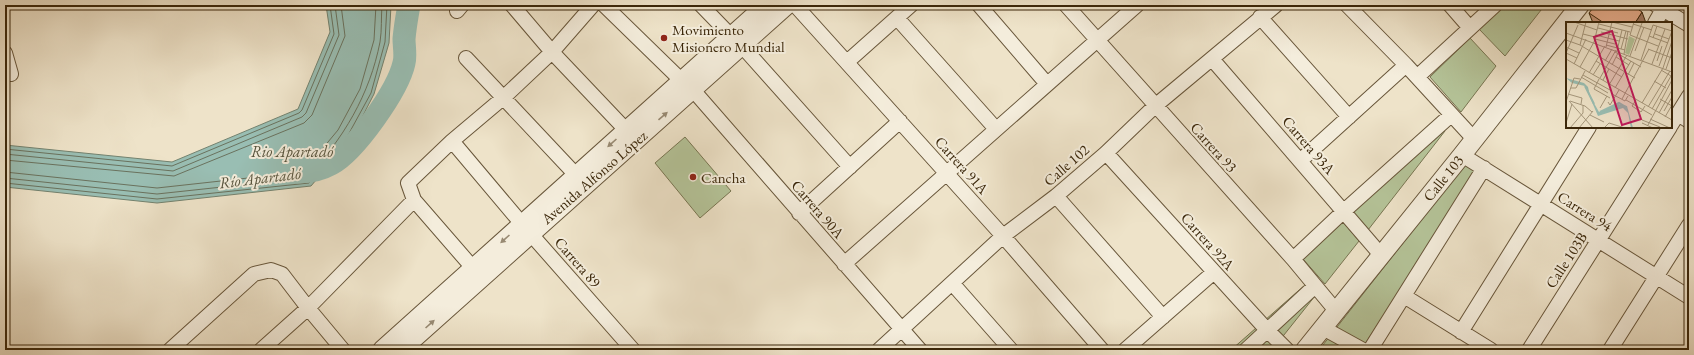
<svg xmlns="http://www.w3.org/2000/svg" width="1694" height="355" font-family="'EB Garamond',serif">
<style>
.green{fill:#b5c499;stroke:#787652}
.water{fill:#99beb3;stroke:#73826f}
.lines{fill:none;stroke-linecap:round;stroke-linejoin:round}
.shore{stroke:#6a725e;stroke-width:1}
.river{stroke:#99beb3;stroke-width:23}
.minor-casing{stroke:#68563a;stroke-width:16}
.tertiary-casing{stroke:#68563a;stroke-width:20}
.minor{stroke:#f4eddc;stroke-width:14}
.tertiary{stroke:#f4eddc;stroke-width:18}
.wall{fill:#c69578;stroke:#3b270a}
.shaded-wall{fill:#a17962;stroke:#3b270a}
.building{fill:#e6ad8c;stroke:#3b270a}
.oneway{fill:#988a73}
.poi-dot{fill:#8f2418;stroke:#f4eddc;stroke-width:1.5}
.labels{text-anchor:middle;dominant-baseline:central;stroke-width:4;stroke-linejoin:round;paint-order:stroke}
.poi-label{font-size:15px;fill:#3b270a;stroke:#f4eddc;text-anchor:start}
.street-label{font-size:15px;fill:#3b270a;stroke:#f4eddc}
.water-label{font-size:16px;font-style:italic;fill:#57543d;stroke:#f4eddc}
.inset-river{fill:none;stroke:#99beb3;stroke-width:2}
.inset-road{fill:none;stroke:#a6987d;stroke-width:1}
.view{fill:#c2185b;fill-opacity:0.15;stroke:#c2185b;stroke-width:2}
.inset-edge{fill:none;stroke:#3b270a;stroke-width:2}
</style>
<rect width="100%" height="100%" fill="#eee3c9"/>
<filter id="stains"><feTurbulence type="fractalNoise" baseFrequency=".005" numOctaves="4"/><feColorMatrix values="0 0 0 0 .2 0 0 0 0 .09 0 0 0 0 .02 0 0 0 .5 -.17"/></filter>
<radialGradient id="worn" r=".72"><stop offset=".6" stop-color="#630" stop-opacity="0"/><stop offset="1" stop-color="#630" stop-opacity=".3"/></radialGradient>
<path class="green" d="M1504,5H1545L1505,56L1479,29Z
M1470,38L1496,66L1461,112L1430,77Z
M1441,127L1445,131L1368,230L1352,212Z
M685,137L731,191L700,218L655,163Z
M1465,164L1477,172L1361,350H1319Z
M1343,222L1359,241L1325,284L1303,259Z
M1306,284L1315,296L1272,350H1231Z"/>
<path class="water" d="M326,5H391L389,43L374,94L351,139L311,186L157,203L5,187V145L172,162L298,109L330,32Z"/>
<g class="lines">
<path class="shore" d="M5,149L172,166L299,113L302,110L334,34L330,5
M5,154L173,171L302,117L306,113L339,35L335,5
M5,160L174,176L304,123L312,115L345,36L341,5
M5,172L157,188L303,172L338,130L360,89L374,40L376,5
M5,178L157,194L306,178C343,140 370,94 380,42C382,30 381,17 382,5
M5,183L157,199L309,183L347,137L371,93L385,42L387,5"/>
<path class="river" d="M299,172C309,172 322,169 331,164C355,151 398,90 404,63C406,56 404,46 404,39C405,27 407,16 409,5"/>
<defs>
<path id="minor" d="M512,5L552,52L626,130
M604,5L682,81
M701,5L731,36
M795,5L1003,236L1102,350
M979,5L1047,84
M1066,5L1293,259L1337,312
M1347,5L1406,65L1474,139
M1450,5L1470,28
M1656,5L1689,25
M457,11L462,5
M1260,17L1349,117
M897,18L996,129
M1655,23L1663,9
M742,46L850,167
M5,53L11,74
M466,58L576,175
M1212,59L1381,255
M847,62L911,5
M1417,77L1495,5
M693,90L920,350
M1678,114L1689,121
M1671,125L1689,96
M452,141L522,224L633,350
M1106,153L1267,330L1287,350
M1462,155L1689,297
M1300,161L1406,65
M1056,196L1163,317
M799,213L900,121
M1293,259L1344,211L1451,115
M844,264L1137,5
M473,268L414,200L408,183L452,141L503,98L552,52L593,5
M952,283L1011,350
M1404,296L1491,350
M1323,328L1363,350
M1461,332L1589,127
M170,350L254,274L271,270L282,274L308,308L343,350
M261,350L308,308L414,200
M879,350L1003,236L1056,196L1106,153L1155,106L1276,5
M1125,350L1214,272
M1246,350L1315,286
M1370,350L1484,168
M1529,350L1670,127
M1610,350L1689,225"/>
<path id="tertiary" d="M382,350L766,5
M401,350L787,5
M1305,350L1462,155L1580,5"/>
</defs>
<use href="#minor" class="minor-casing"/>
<use href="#tertiary" class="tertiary-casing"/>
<use href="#minor" class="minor"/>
<use href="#tertiary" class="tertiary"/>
</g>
<path class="wall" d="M1589,13L1646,23H1593Z"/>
<path class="shaded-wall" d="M1642,12L1646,23H1635Z"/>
<path class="building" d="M1595,5H1632L1642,12L1635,23H1604L1589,13Z"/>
<defs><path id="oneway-solid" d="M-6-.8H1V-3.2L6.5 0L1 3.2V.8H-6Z"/></defs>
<g class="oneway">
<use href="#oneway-solid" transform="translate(663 116) rotate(-41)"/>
<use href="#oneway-solid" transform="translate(612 143) rotate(138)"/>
<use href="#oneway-solid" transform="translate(505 239) rotate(138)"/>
<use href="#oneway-solid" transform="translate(430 324) rotate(-42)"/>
</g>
<g class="poi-dot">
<circle cx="664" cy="38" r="4"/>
<circle cx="693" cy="177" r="4"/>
</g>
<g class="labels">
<g class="poi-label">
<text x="672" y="29">Movimiento<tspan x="672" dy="17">Misionero Mundial</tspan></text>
<text x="701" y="177">Cancha</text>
</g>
<g class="street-label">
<text transform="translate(1309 145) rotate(49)">Carrera 93A</text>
<text transform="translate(1214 147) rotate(48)">Carrera 93</text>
<text transform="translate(962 165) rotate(48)">Carrera 91A</text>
<text transform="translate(1066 165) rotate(-41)">Calle 102</text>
<text transform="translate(594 177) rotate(-41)">Avenida Alfonso López</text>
<text transform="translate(1443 178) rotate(-51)">Calle 103</text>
<text transform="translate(818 209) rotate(49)">Carrera 90A</text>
<text transform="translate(1585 211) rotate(32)">Carrera 94</text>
<text transform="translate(1208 241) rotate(48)">Carrera 92A</text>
<text transform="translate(1566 260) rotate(-57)">Calle 103B</text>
<text transform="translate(578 262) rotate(49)">Carrera 89</text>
</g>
<g class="water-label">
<text x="292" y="151">Rio Apartadó</text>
<text transform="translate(260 178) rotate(-7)">Río Apartadó</text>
</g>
</g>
<g transform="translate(1566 22)">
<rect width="106" height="106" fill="#eee3c9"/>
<path d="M63,14L69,17L63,33L59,31Z" fill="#b5c499"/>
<path d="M0,56L18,61L22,65L24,74L33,90L52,82L61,84L67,106H65L62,91L57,86L32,94L19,64L6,61Z" fill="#99beb3"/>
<path class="inset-river" d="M19,64L28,82M34,90L53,81L60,85"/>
<path class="inset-road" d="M8,0L31,8M46,0L66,5M68,0L64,13L92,24M33,2L64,10M67,2L86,8M32,6L52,11M35,10L62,17M0,11L106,50M17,12L29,15M89,12L103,17M30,13L53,19M83,14L102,21M87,16L91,4M29,17L49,22M0,18L14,23L69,56M14,23L20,0M40,23L59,28M0,25L13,31M40,25L46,0M55,27L60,9M82,27L106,36M51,29L56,8M69,29L78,5M49,30L75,45M0,31L12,3M0,31L11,36M58,32L62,9M64,34L76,1M50,35L63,43M0,37L106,98M75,38L87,3L106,9M30,39L56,55M39,39L46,27M91,39L96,24M8,42L20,17M86,42L99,7M46,43L52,31M93,44L106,9M14,45L28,20L33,0M100,47L106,30M23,51L39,24M17,53L44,68M27,53L34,42M62,53L68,41M15,55L42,71M34,56L50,28M33,57L28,67L44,76M37,58L43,47M88,59L100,66M43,63L61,33M5,66H10L19,49M49,66L65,39M2,72L16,76L15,82M46,72L59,79L62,74M56,77L83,27M94,77L106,84M60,78L86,93M70,78L66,84L75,90L79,84M3,79L27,106M4,79L19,84L26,90M0,80L8,56L14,57M42,80L44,83L53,68M76,81L97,46L106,19M82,85L104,49M34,86L41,74M86,87L105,54L95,48M98,89L106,75M93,91L106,68M24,93L38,100M99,95L106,83M84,97L104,106M76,98L94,105M0,101L6,82M76,101L87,106M82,103L106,58M4,106L17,91V83M13,106L27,89M38,106L43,101L59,106"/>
<path class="view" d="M46,9L75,97L56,103L28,15Z"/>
<rect width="106" height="106" class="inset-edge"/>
</g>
<rect width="1694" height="355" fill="none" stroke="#eee3c9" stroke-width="20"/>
<rect x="6" y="6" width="1682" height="343" fill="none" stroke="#3b270a" stroke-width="2"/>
<rect x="10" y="10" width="1674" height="335" fill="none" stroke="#3b270a"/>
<rect width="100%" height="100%" filter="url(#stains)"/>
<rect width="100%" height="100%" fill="url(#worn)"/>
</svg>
